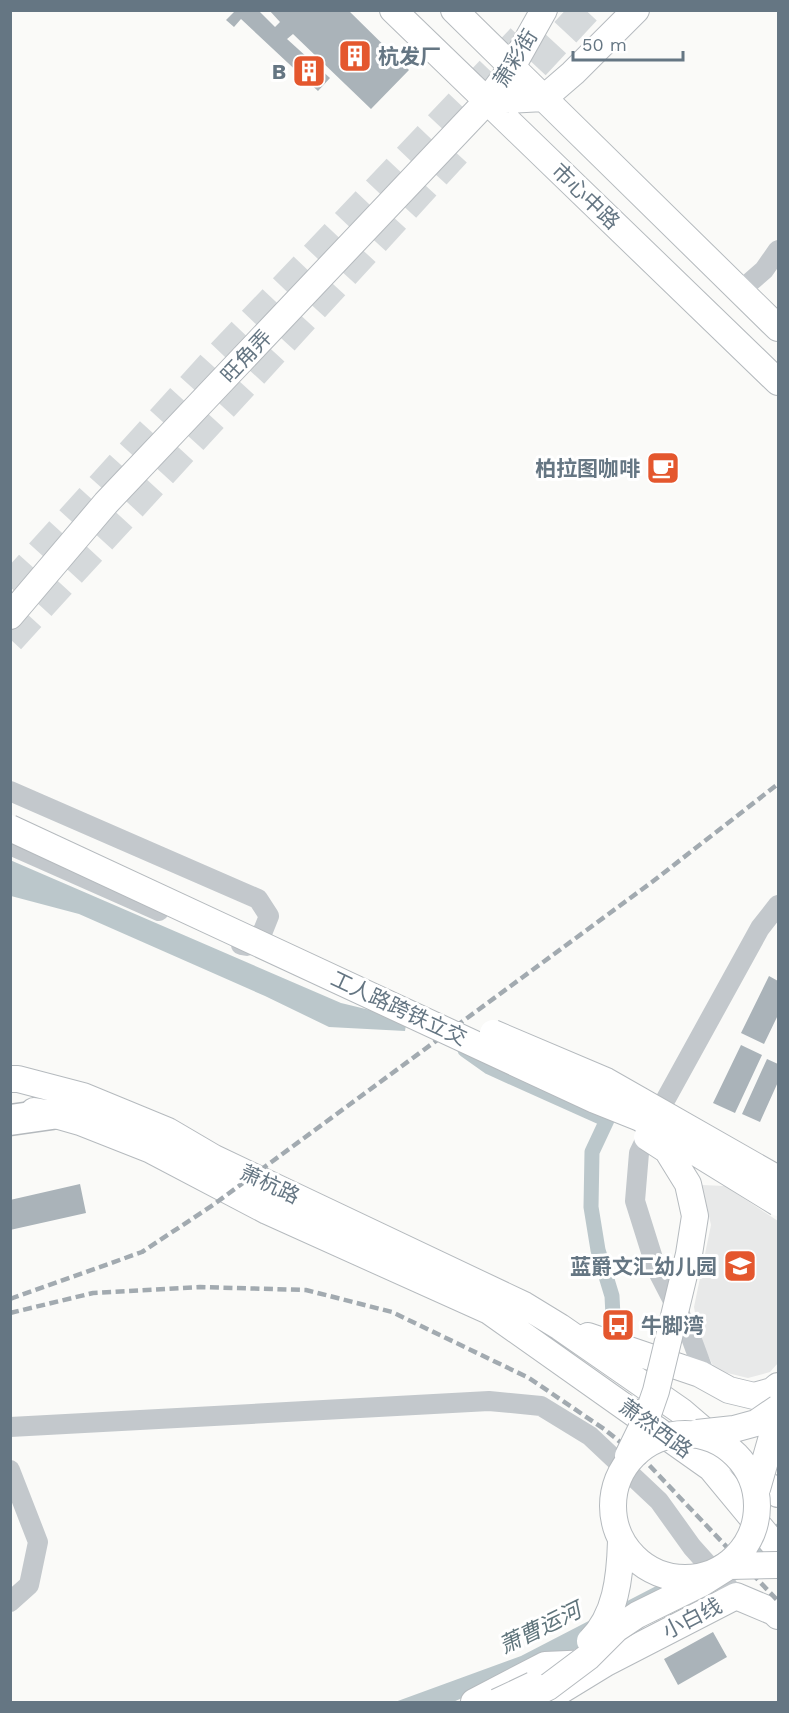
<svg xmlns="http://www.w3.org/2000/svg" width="789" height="1713" font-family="'Work Sans','Noto Sans SC',sans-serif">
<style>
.built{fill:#e8e9e9}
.water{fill:#bbc7cb}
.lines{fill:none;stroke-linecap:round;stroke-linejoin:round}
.canal{stroke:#bbc7cb;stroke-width:15}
.building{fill:#aab3b9}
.highway-tunnel{stroke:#d5d9db;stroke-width:30;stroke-dasharray:30 15;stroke-linecap:butt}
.major-casing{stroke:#b5babe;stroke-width:28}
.highway-casing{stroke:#b4b9bd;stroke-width:33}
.minor{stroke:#c3c8cc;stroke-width:20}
.major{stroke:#fff;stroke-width:26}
.highway{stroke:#fff;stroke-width:30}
.rail{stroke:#a2aab0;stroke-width:4.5;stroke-dasharray:9 4.5;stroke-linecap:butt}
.major-bridge-casing{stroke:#b5babe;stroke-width:28;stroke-linecap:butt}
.major-bridge{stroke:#fff;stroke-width:26}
.labels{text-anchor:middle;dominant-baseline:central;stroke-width:6;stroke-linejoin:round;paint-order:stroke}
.poi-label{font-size:21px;font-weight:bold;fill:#657683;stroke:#fff;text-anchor:end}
.street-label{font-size:21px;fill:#657683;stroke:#fff}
.water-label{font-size:22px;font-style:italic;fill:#60757c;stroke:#fff}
</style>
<rect width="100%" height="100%" fill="#fafaf8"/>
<path class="built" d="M702,1185L725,1186L778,1221V1363L770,1372L748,1378L715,1370L699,1336L694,1307L711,1225Z"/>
<path class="water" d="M10,860L341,1003L407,1019L405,1031L329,1027L265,996L79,914L11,896Z
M778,1523V1562L453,1702H395L521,1656Z"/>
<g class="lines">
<path class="canal" d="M465,1050L489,1067L607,1120L592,1152L591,1207L598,1250L612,1296L613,1316"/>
</g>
<path class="building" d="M232,10H258L275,27L280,22L269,10H348L409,70L371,109L293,34L287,39L330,78L318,91L241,19L234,27L226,20L234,12Z
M769,976L778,981V1015L764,1044L741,1033Z
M741,1045L762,1055L735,1113L713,1103Z
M767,1059L778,1064V1082L760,1122L742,1114Z
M80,1184L86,1213L10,1230V1200Z
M713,1632L727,1657L678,1685L664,1659Z"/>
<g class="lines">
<path class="highway-tunnel" d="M504,98L586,10
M10,587L214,362L523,37
M10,639L456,152"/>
<defs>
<path id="major" d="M393,10L778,382
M454,10L778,328
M487,101L544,98L573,73L636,10
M10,616L106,503L487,101L512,67L544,10
M10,1079H18L83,1096L168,1131L214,1158L524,1305L560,1327L681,1411L778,1494
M34,1111L52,1114L80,1122L151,1150L267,1211L489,1311L711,1468L778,1549
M588,1336L700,1374L729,1390L754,1396L772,1391L778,1386
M552,1696L606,1663L736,1596L774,1612L778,1616
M474,1702L545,1665L591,1663"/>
<path id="highway" d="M10,1120L52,1114"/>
</defs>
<use href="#major" class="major-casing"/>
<use href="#highway" class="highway-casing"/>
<path class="minor" d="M740,291L764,270L778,250
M10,791L258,899L269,916L263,931L247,946L241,945
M10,845L159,911
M706,1378L689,1332L656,1268L635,1201L639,1153L657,1115L760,928L778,905
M10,1427L489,1401L541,1406L590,1436L659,1501L692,1547L736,1596
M10,1470L38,1542L29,1585L10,1602"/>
<use href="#major" class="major"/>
<use href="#highway" class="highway"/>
<path class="rail" d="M10,1299L142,1252L213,1205L652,882L778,784
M10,1313L93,1293L200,1287L306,1290L392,1312L529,1378L604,1429L649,1465L778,1601"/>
<defs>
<path id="major-bridge" d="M10,828L595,1100L640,1118L778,1203
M493,1033L606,1081L778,1179
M697,1433L734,1429L756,1423L778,1408
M613 1506a72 72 0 1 1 144 0a72 72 0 1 1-144 0Z
M628,1456L647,1417L656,1391L689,1254L695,1216L688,1184L667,1150L647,1137
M757,1489L773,1433L778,1426
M590,1641C616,1616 620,1577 621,1541
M497,1702L533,1685
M518,1702L548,1687L588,1657L616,1629L637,1615L702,1583L729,1566L778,1565"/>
</defs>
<use href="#major-bridge" class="major-bridge-casing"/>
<use href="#major-bridge" class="major-bridge"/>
</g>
<defs>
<symbol id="building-square" viewBox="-11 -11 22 22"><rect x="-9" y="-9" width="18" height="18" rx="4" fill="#e4572e" stroke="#fff"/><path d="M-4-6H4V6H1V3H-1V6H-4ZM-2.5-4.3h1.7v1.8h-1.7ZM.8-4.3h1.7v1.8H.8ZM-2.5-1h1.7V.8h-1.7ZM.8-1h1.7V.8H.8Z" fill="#fff"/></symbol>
<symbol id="cafe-square" viewBox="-11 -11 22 22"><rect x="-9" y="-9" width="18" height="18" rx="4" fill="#e4572e" stroke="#fff"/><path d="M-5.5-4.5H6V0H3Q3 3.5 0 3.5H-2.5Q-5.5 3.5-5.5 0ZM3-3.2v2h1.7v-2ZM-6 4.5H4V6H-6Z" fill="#fff"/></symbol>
<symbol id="school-square" viewBox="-11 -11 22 22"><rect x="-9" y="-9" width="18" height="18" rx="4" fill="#e4572e" stroke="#fff"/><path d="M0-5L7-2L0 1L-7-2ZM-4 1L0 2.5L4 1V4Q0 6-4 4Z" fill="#fff"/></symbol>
<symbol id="bus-square" viewBox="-11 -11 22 22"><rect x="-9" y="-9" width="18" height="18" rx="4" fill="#e4572e" stroke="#fff"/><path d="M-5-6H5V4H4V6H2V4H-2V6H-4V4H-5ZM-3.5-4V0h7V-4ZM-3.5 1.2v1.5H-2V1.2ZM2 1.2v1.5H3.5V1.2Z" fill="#fff"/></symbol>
</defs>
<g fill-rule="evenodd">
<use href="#building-square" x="336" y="37" width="38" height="38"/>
<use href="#building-square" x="290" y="52" width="38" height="38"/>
<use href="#cafe-square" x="644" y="449" width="38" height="38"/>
<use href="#school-square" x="721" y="1247" width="38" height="38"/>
<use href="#bus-square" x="599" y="1306" width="38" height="38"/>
</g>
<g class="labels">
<g class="poi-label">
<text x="378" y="56" text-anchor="start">杭发厂</text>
<text x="286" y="71">B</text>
<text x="640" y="468">柏拉图咖啡</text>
<text x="717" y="1266">蓝爵文汇幼儿园</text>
<text x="641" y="1325" text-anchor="start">牛脚湾</text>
</g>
<g class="street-label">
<text transform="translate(515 58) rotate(-58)">萧彩街</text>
<text transform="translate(586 196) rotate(44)">市心中路</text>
<text transform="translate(246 356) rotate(-47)">旺角弄</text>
<text transform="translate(399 1008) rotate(25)">工人路跨铁立交</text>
<text transform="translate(270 1184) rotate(25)">萧杭路</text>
<text transform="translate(656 1428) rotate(36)">萧然西路</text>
<text transform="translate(692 1618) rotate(-27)">小白线</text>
</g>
<g class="water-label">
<text transform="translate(540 1628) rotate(-26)">萧曹运河</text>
</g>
</g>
<rect width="789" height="1713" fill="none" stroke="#657683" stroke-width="24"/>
<path d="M573 51v9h110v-9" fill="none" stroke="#657683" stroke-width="3"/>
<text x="582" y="51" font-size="18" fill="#657683" stroke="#ffffff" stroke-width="4.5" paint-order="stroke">50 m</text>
</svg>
